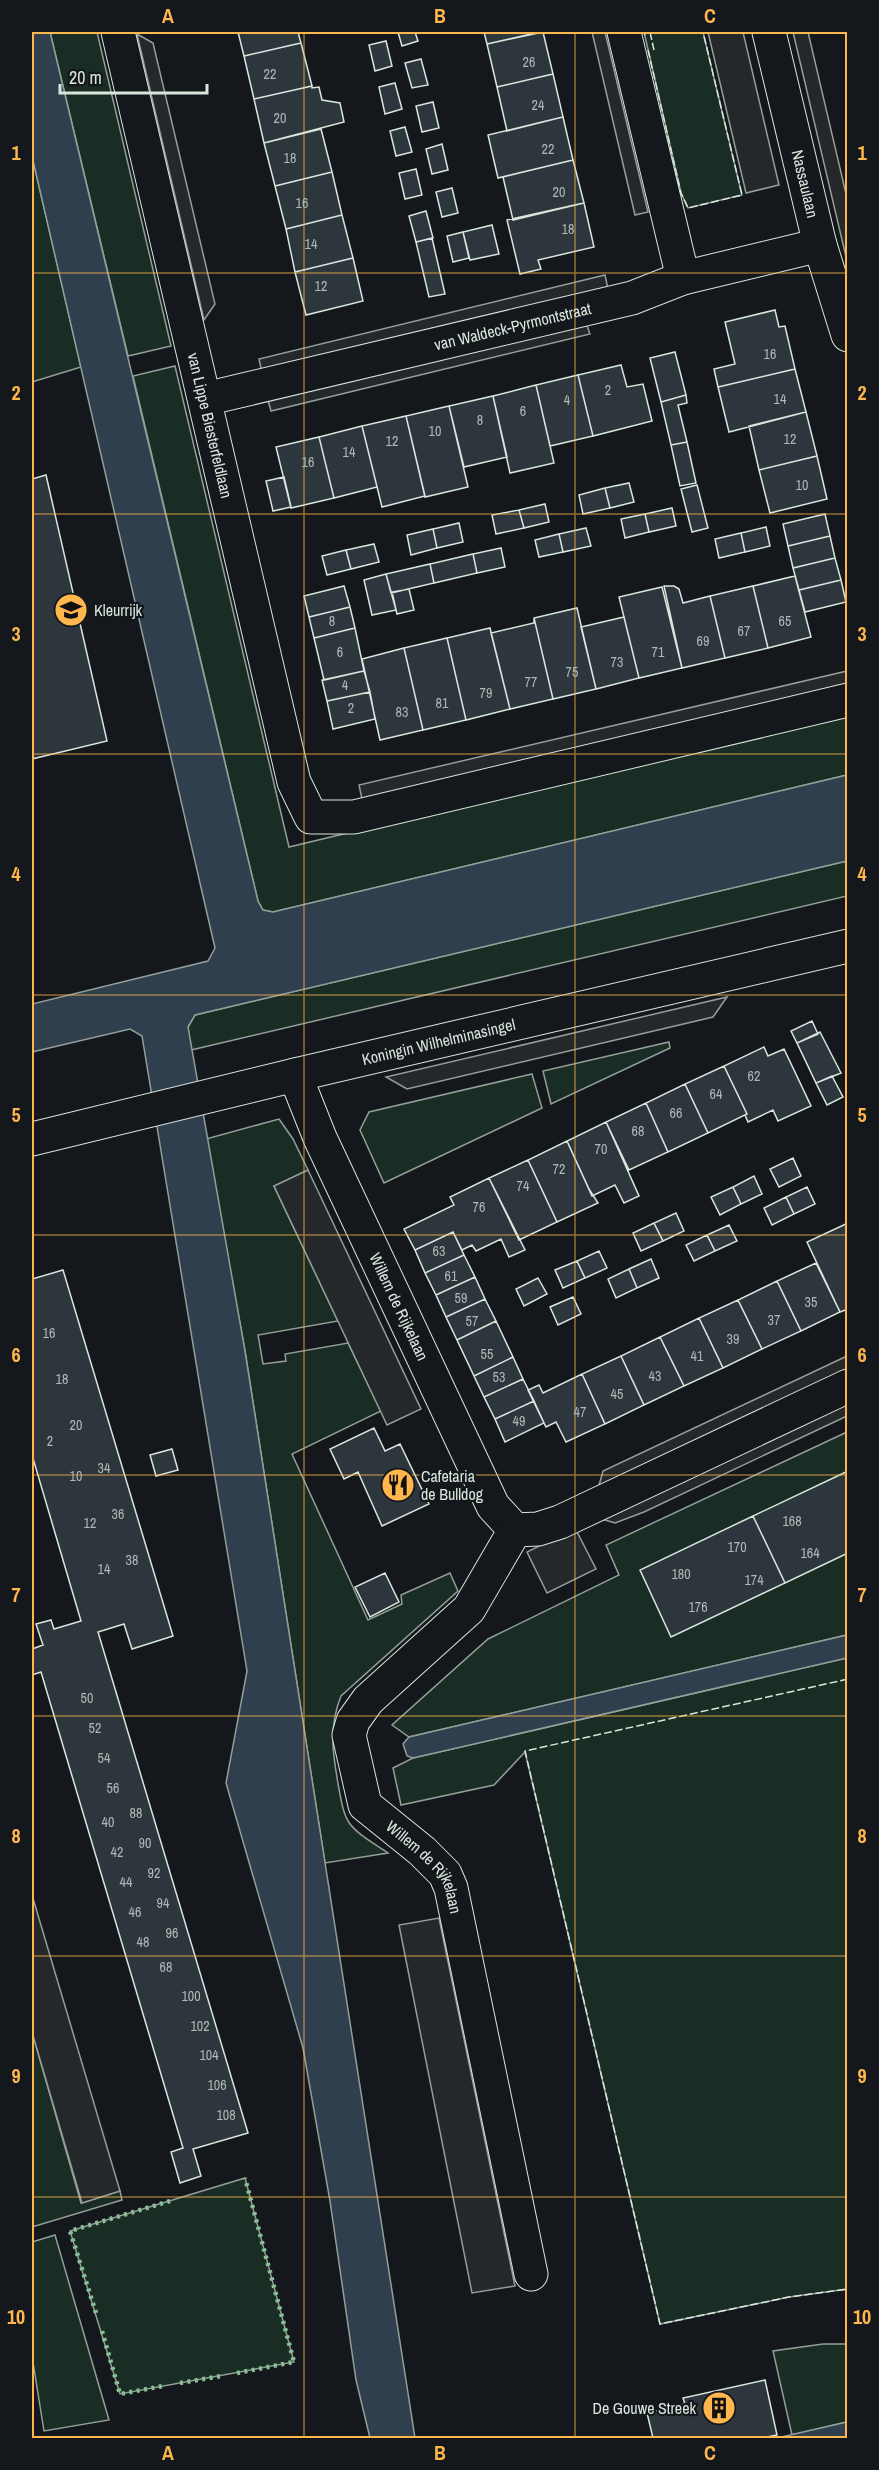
<svg xmlns="http://www.w3.org/2000/svg" width="879" height="2470" font-family="'Archivo Narrow',sans-serif">
<style>
.green{fill:#1a2d24;stroke:#939e99;stroke-width:1.5}
.parking{fill:#24282b;stroke:#939e99;stroke-width:1.5}
.water{fill:#2f3f4d;stroke:#939e99;stroke-width:1.5}
.building{fill:#2c363c;stroke:#d8e6dc;stroke-width:1.5}
.lines{fill:none;stroke-linecap:round;stroke-linejoin:round}
.minor-casing{stroke:#d8e6dc;stroke-width:35}
.minor{stroke:#14181c;stroke-width:33}
.hedge{stroke:#8ac095;stroke-width:4.5;stroke-dasharray:3 4.5;stroke-linecap:butt}
.fence{stroke:#d8e6dc;stroke-width:1.5;stroke-dasharray:8 3;stroke-linecap:butt}
.grid{fill:none;stroke:#ffb74d;stroke-width:1.5;stroke-opacity:0.55}
.labels{text-anchor:middle;dominant-baseline:central;stroke-width:4.5;stroke-linejoin:round;paint-order:stroke}
.number-label{font-size:14px;fill:#adbab4}
.street-label{font-size:16px;fill:#d8e6dc;stroke:#14181c}
.poi-label{font-size:16px;fill:#d8e6dc;stroke:#14181c;text-anchor:start}
.neatline{fill:none;stroke:#ffb74d;stroke-width:2}
.grid-label{font-size:20px;text-anchor:middle;font-weight:bold;fill:#ffb74d}
</style>
<rect width="100%" height="100%" fill="#14181c"/>
<path class="green" d="M50,32H97L171,346L128,356Z
M644,32H703L742,195L688,208L681,193Z
M32,156L81,367L32,382Z
M175,366L289,847L847,713V775L273,912L263,910L258,901L133,376Z
M847,861V896L191,1050L188,1027L195,1015Z
M669,1042L670,1048L551,1104L543,1071Z
M532,1074L542,1108L384,1183L360,1130L369,1112Z
M279,1119L293,1139L308,1170L274,1186L338,1321L258,1335L263,1364L286,1361L285,1354L348,1343L381,1411L292,1454L368,1620L402,1604L401,1595L450,1573L458,1591L341,1696C328,1728 333,1756 339,1789C341,1799 342,1811 348,1821C356,1834 375,1844 388,1853L325,1863L245,1351L206,1139Z
M847,1432V1635L409,1737L392,1725L488,1639L619,1575L606,1545Z
M847,1658V2289L789,2297L660,2324L525,1752L494,1785L401,1805L393,1768L413,1758Z
M32,2032L81,2203L120,2191L122,2200L32,2227Z
M245,2178L294,2362L120,2394L70,2231Z
M55,2235L109,2420L44,2431L32,2356V2242Z
M823,2344H847V2422L792,2435L773,2351Z"/>
<path class="parking" d="M592,32H605L648,212L635,215Z
M708,32H743L779,185L746,193Z
M793,32H808L847,198V261Z
M137,34L153,43L215,304L204,320Z
M605,275L608,289L262,373L259,359Z
M586,323L590,334L271,411L268,400Z
M847,671V686L362,799L359,785Z
M727,997L713,1017L407,1089L386,1077Z
M308,1170L421,1409L387,1425L274,1186Z
M847,1356V1372L598,1489L603,1471Z
M847,1399V1416L644,1512L615,1523L595,1517Z
M575,1528L596,1569L547,1593L527,1552Z
M32,1895L120,2191L82,2203L32,2032Z
M439,1918L515,2286L472,2293L399,1925Z"/>
<path class="water" d="M32,32H50L258,901L263,910L273,912L847,775V861L195,1015L188,1027L245,1351L415,2438H370L356,2380L330,2201L303,2048L226,1783L247,1671L142,1036L130,1029L32,1052V1004L208,961L215,948L32,156Z
M847,1635V1658L413,1758L407,1756L403,1744L409,1737Z
M847,2422V2438H777Z"/>
<path class="building" d="M238,32H298L301,43L244,56Z
M398,32H415L418,41L402,46Z
M484,32H540L487,44Z
M543,32L553,74L497,87L487,44Z
M386,41L392,66L375,71L369,45Z
M301,43L312,86L254,99L244,56Z
M421,59L428,85L412,88L405,63Z
M553,74L563,117L507,131L497,87Z
M395,83L402,109L385,114L379,87Z
M312,86V88L319,87L322,100L340,103L344,122L264,143L254,99Z
M433,102L439,128L422,132L416,106Z
M563,117L573,160L498,178L488,135Z
M405,127L412,152L396,156L390,131Z
M321,129L332,172L275,186L264,143Z
M442,144L448,170L432,174L426,149Z
M573,160L584,203L513,220L503,177Z
M416,169L422,195L405,199L399,173Z
M332,172L342,215L286,229L275,186Z
M452,188L458,213L442,217L436,192Z
M584,203L594,247L538,260L541,269L520,274L507,220Z
M426,211L433,238L416,242L409,216Z
M342,215L353,258L295,272L286,229Z
M492,225L499,254L470,260L463,232Z
M463,232L469,258L453,262L447,236Z
M432,238L445,294L429,297L416,242Z
M353,258L363,301L306,315L295,272Z
M775,310L779,327L785,326L795,369L718,387L714,369L735,364L725,322Z
M675,352L686,395L661,402L650,358Z
M621,365L627,387L643,384L652,421L593,436L578,375Z
M795,369L806,412L729,432L718,387Z
M578,375L593,436L550,446L536,385Z
M536,385L554,463L510,473L493,396Z
M686,395L687,403L678,405L687,442L671,445L661,402Z
M493,396L507,457L464,467L449,406Z
M449,406L468,487L425,497L406,416Z
M806,412L817,456L759,470L749,426Z
M406,416L425,496L382,507L362,426Z
M362,426L377,487L334,498L319,437Z
M319,437L334,498L291,508L276,447Z
M687,442L696,483L680,486L671,445Z
M817,456L827,499L770,513L759,470Z
M46,475L107,741L32,759V479Z
M284,477L291,507L273,511L266,481Z
M629,483L634,502L610,508L605,488Z
M697,485L708,528L692,532L681,489Z
M605,488L610,508L583,514L579,495Z
M545,504L549,522L524,528L519,510Z
M672,508L676,526L649,532L645,514Z
M519,510L524,528L496,534L492,515Z
M645,514L649,532L625,538L621,519Z
M825,514L830,536L788,546L783,524Z
M459,523L463,542L437,548L433,529Z
M766,527L770,546L745,552L741,533Z
M586,528L591,546L563,552L559,534Z
M433,529L437,548L411,555L407,535Z
M741,533L745,552L719,558L715,539Z
M559,534L563,552L539,557L535,540Z
M830,536L835,558L793,568L788,546Z
M374,544L379,562L351,569L346,550Z
M501,548L505,567L477,573L473,554Z
M346,550L351,569L327,575L322,556Z
M473,554L477,573L434,583L430,564Z
M835,558L841,580L799,590L793,568Z
M430,564L434,583L391,593L386,574Z
M386,574L396,610L372,615L364,580Z
M795,576L811,637L768,648L753,586Z
M841,580L846,602L805,612L799,590Z
M344,586L350,607L309,617L304,596Z
M664,586H674L679,589L683,603L710,596L725,658L682,668Z
M753,586L768,648L725,658L710,596Z
M662,587L682,668L639,678L619,597Z
M409,589L414,610L397,614L392,592Z
M350,607L355,628L314,638L309,617Z
M577,608L596,689L553,699L534,618Z
M624,617L639,678L596,689L581,627Z
M534,618L553,699L510,709L491,633L534,623Z
M355,628L364,671L324,680L314,638Z
M490,628L510,709L466,720L447,638Z
M447,638L466,720L423,730L404,648Z
M404,648L423,730L380,740L362,659Z
M364,671L370,692L327,701L322,680Z
M370,692L375,719L333,729L327,701Z
M812,1021L818,1034L797,1043L791,1031Z
M820,1032L841,1073L816,1083L797,1043Z
M764,1047L768,1056L784,1049L811,1106L778,1121L773,1110L748,1122L745,1115L747,1114L724,1066Z
M724,1066L747,1114L708,1133L685,1084Z
M832,1076L843,1097L827,1105L816,1083Z
M685,1084L708,1133L668,1152L646,1103Z
M646,1103L668,1152L629,1170L606,1122Z
M606,1122L639,1196L624,1203L615,1185L592,1196L567,1141Z
M567,1141L589,1189L598,1203L557,1222L528,1160Z
M793,1158L801,1176L779,1187L770,1169Z
M528,1160L557,1222L519,1240L489,1178Z
M754,1176L762,1194L741,1204L733,1187Z
M489,1178L525,1250L509,1257L501,1239L476,1251L472,1245L462,1250L453,1232L415,1250L404,1229L454,1205L450,1197Z
M733,1187L741,1204L720,1215L711,1197Z
M807,1187L815,1204L794,1214L786,1197Z
M786,1197L794,1214L772,1225L764,1208Z
M676,1213L684,1231L663,1241L654,1223Z
M654,1223L663,1241L641,1251L633,1233Z
M848,1223V1309L840,1312L807,1242Z
M729,1225L737,1241L715,1251L707,1235Z
M453,1232L464,1255L425,1273L415,1250Z
M707,1235L715,1251L694,1261L686,1245Z
M599,1251L607,1268L585,1278L577,1261Z
M464,1255L475,1277L436,1295L425,1273Z
M651,1259L659,1278L637,1288L629,1269Z
M577,1261L585,1278L563,1288L555,1270Z
M816,1263L840,1312L801,1331L777,1281Z
M629,1269L637,1288L616,1298L608,1279Z
M63,1270L173,1636L132,1649L124,1624L98,1632L248,2133L193,2149L201,2176L180,2183L171,2152L183,2148L41,1672L32,1675V1649L43,1645L36,1624L51,1620L54,1629L81,1621L32,1455V1279Z
M475,1277L485,1299L446,1317L436,1295Z
M538,1278L547,1294L524,1306L516,1289Z
M777,1281L801,1331L762,1349L738,1300Z
M573,1297L581,1314L558,1325L550,1307Z
M485,1299L496,1321L457,1340L446,1317Z
M738,1300L762,1349L723,1368L699,1318Z
M699,1318L723,1368L684,1386L660,1337Z
M496,1321L513,1357L474,1376L457,1340Z
M660,1337L684,1386L644,1405L621,1356Z
M621,1356L644,1405L605,1424L582,1374Z
M513,1357L523,1379L484,1397L474,1376Z
M582,1374L605,1424L566,1442L556,1422L546,1427L528,1390L539,1385L543,1393Z
M523,1379L534,1401L495,1419L484,1397Z
M534,1401L544,1423L505,1442L495,1419Z
M374,1428L385,1451L400,1444L429,1504L382,1526L358,1472L344,1479L330,1449Z
M172,1449L178,1470L156,1476L150,1455Z
M848,1471V1553L785,1583L753,1516Z
M753,1516L785,1583L671,1637L640,1570Z
M385,1573L399,1602L370,1617L355,1587Z
M765,2380L777,2435L762,2438H653L647,2413L685,2404L683,2398Z"/>
<g class="lines">
<defs>
<g id="minor">
<path id="s1" d="M118,32L294,782L311,817H354L848,700"/>
<path d="M624,32L683,278"/>
<path id="s2" d="M769,32L820,245L848,335"/>
<path id="s3" d="M205,399L632,298L683,278L820,245"/>
<path id="s4" d="M295,1075L320,1138L493,1506L515,1530"/>
<path id="s5" d="M32,1139L295,1075L848,946"/>
<path id="s6" d="M515,1530L469,1609L368,1700L353,1721L349,1735L365,1805L422,1851L445,1874L451,1888L531,2274"/>
<path d="M515,1530L538,1529L560,1522L848,1386"/>
</g>
</defs>
<use href="#minor" class="minor-casing"/>
<use href="#minor" class="minor"/>
<path class="hedge" d="M96,2313L70,2231L170,2201
M102,2331L120,2394L163,2386
M237,2373L294,2362L245,2178
M180,2383L222,2376"/>
<path class="fence" d="M644,32L645,35
M650,32L654,50
M648,50L681,193L688,208L742,195L703,32
M848,1679L525,1751L660,2324L789,2297L848,2289"/>
</g>
<path class="grid" d="M304,32V2438M575,32V2438M32,273H848M32,514H848M32,754H848M32,995H848M32,1235H848M32,1475H848M32,1716H848M32,1956H848M32,2197H848"/>
<defs>
<symbol id="school-disc" viewBox="-11 -11 22 22"><circle r="9.5" fill="#ffb74d" stroke="#14181c"/><path d="M0-5L7-2L0 1L-7-2ZM-4 1L0 2.5L4 1V4Q0 6-4 4Z" fill="#111"/></symbol>
<symbol id="restaurant-disc" viewBox="-11 -11 22 22"><circle r="9.5" fill="#ffb74d" stroke="#14181c"/><path d="M-5-6h1v4h1v-4h1v4h1v-4h1v5L-1.5 .5V6h-2V.5L-5-1ZM5-6V6H3V1.5H1.5Q1.5-4 5-6Z" fill="#111"/></symbol>
<symbol id="building-disc" viewBox="-11 -11 22 22"><circle r="9.5" fill="#ffb74d" stroke="#14181c"/><path d="M-4-6H4V6H1V3H-1V6H-4ZM-2.5-4.3h1.7v1.8h-1.7ZM.8-4.3h1.7v1.8H.8ZM-2.5-1h1.7V.8h-1.7ZM.8-1h1.7V.8H.8Z" fill="#111"/></symbol>
</defs>
<g fill-rule="evenodd">
<use href="#school-disc" x="52" y="591" width="38" height="38"/>
<use href="#restaurant-disc" x="379" y="1466" width="38" height="38"/>
<use href="#building-disc" x="700" y="2389" width="38" height="38"/>
</g>
<g class="labels">
<g class="number-label">
<text x="529" y="62">26</text>
<text x="270" y="74">22</text>
<text x="538" y="105">24</text>
<text x="280" y="118">20</text>
<text x="548" y="149">22</text>
<text x="290" y="158">18</text>
<text x="559" y="192">20</text>
<text x="302" y="203">16</text>
<text x="568" y="229">18</text>
<text x="311" y="244">14</text>
<text x="321" y="286">12</text>
<text x="770" y="354">16</text>
<text x="608" y="390">2</text>
<text x="780" y="399">14</text>
<text x="567" y="400">4</text>
<text x="523" y="411">6</text>
<text x="480" y="420">8</text>
<text x="435" y="431">10</text>
<text x="790" y="439">12</text>
<text x="392" y="441">12</text>
<text x="349" y="452">14</text>
<text x="308" y="462">16</text>
<text x="802" y="485">10</text>
<text x="332" y="621">8</text>
<text x="785" y="621">65</text>
<text x="744" y="631">67</text>
<text x="703" y="641">69</text>
<text x="340" y="652">6</text>
<text x="658" y="652">71</text>
<text x="617" y="662">73</text>
<text x="572" y="672">75</text>
<text x="531" y="682">77</text>
<text x="345" y="685">4</text>
<text x="486" y="693">79</text>
<text x="442" y="703">81</text>
<text x="351" y="708">2</text>
<text x="402" y="712">83</text>
<text x="754" y="1076">62</text>
<text x="716" y="1094">64</text>
<text x="676" y="1113">66</text>
<text x="638" y="1131">68</text>
<text x="601" y="1149">70</text>
<text x="559" y="1169">72</text>
<text x="523" y="1186">74</text>
<text x="479" y="1207">76</text>
<text x="439" y="1251">63</text>
<text x="451" y="1276">61</text>
<text x="461" y="1298">59</text>
<text x="811" y="1302">35</text>
<text x="774" y="1320">37</text>
<text x="472" y="1321">57</text>
<text x="49" y="1333">16</text>
<text x="733" y="1339">39</text>
<text x="487" y="1354">55</text>
<text x="697" y="1356">41</text>
<text x="655" y="1376">43</text>
<text x="499" y="1377">53</text>
<text x="62" y="1379">18</text>
<text x="617" y="1394">45</text>
<text x="580" y="1412">47</text>
<text x="519" y="1421">49</text>
<text x="76" y="1425">20</text>
<text x="50" y="1441">2</text>
<text x="104" y="1468">34</text>
<text x="76" y="1476">10</text>
<text x="118" y="1514">36</text>
<text x="792" y="1521">168</text>
<text x="90" y="1523">12</text>
<text x="737" y="1547">170</text>
<text x="810" y="1553">164</text>
<text x="132" y="1560">38</text>
<text x="104" y="1569">14</text>
<text x="681" y="1574">180</text>
<text x="754" y="1580">174</text>
<text x="698" y="1607">176</text>
<text x="87" y="1698">50</text>
<text x="95" y="1728">52</text>
<text x="104" y="1758">54</text>
<text x="113" y="1788">56</text>
<text x="136" y="1813">88</text>
<text x="108" y="1822">40</text>
<text x="145" y="1843">90</text>
<text x="117" y="1852">42</text>
<text x="154" y="1873">92</text>
<text x="126" y="1882">44</text>
<text x="163" y="1903">94</text>
<text x="135" y="1912">46</text>
<text x="172" y="1933">96</text>
<text x="143" y="1942">48</text>
<text x="166" y="1967">68</text>
<text x="191" y="1996">100</text>
<text x="200" y="2026">102</text>
<text x="209" y="2055">104</text>
<text x="217" y="2085">106</text>
<text x="226" y="2115">108</text>
</g>
<g class="street-label">
<text stroke="none"><textPath href="#s2" startOffset="156">Nassaulaan</textPath></text>
<text stroke="none"><textPath href="#s3" startOffset="316">van Waldeck-Pyrmontstraat</textPath></text>
<text stroke="none"><textPath href="#s1" startOffset="404">van Lippe Biesterfeldlaan</textPath></text>
<text stroke="none"><textPath href="#s5" startOffset="418">Koningin Wilhelminasingel</textPath></text>
<text stroke="none"><textPath href="#s4" startOffset="254">Willem de Rijkelaan</textPath></text>
<text stroke="none"><textPath href="#s6" startOffset="428">Willem de Rijkelaan</textPath></text>
</g>
<g class="poi-label">
<text x="94" y="610">Kleurrijk</text>
<text x="421" y="1476">Cafetaria<tspan x="421" dy="18">de Bulldog</tspan></text>
<text x="696" y="2408" text-anchor="end">De Gouwe Streek</text>
</g>
</g>
<rect width="879" height="2470" fill="none" stroke="#14181c" stroke-width="66"/>
<path d="M60 84v9h147v-9" fill="none" stroke="#d8e6dc" stroke-width="3"/>
<text x="69" y="84" font-size="18" fill="#d8e6dc" stroke="#14181c" stroke-width="4.5" paint-order="stroke">20 m</text>
<rect x="33" y="33" width="813" height="2404" class="neatline"/>
<g class="grid-label">
<text x="168" y="23">A</text>
<text x="440" y="23">B</text>
<text x="710" y="23">C</text>
<text x="16" y="160">1</text>
<text x="862" y="160">1</text>
<text x="16" y="400">2</text>
<text x="862" y="400">2</text>
<text x="16" y="641">3</text>
<text x="862" y="641">3</text>
<text x="16" y="881">4</text>
<text x="862" y="881">4</text>
<text x="16" y="1122">5</text>
<text x="862" y="1122">5</text>
<text x="16" y="1362">6</text>
<text x="862" y="1362">6</text>
<text x="16" y="1602">7</text>
<text x="862" y="1602">7</text>
<text x="16" y="1843">8</text>
<text x="862" y="1843">8</text>
<text x="16" y="2083">9</text>
<text x="862" y="2083">9</text>
<text x="16" y="2324">10</text>
<text x="862" y="2324">10</text>
<text x="168" y="2460">A</text>
<text x="440" y="2460">B</text>
<text x="710" y="2460">C</text>
</g>
</svg>
